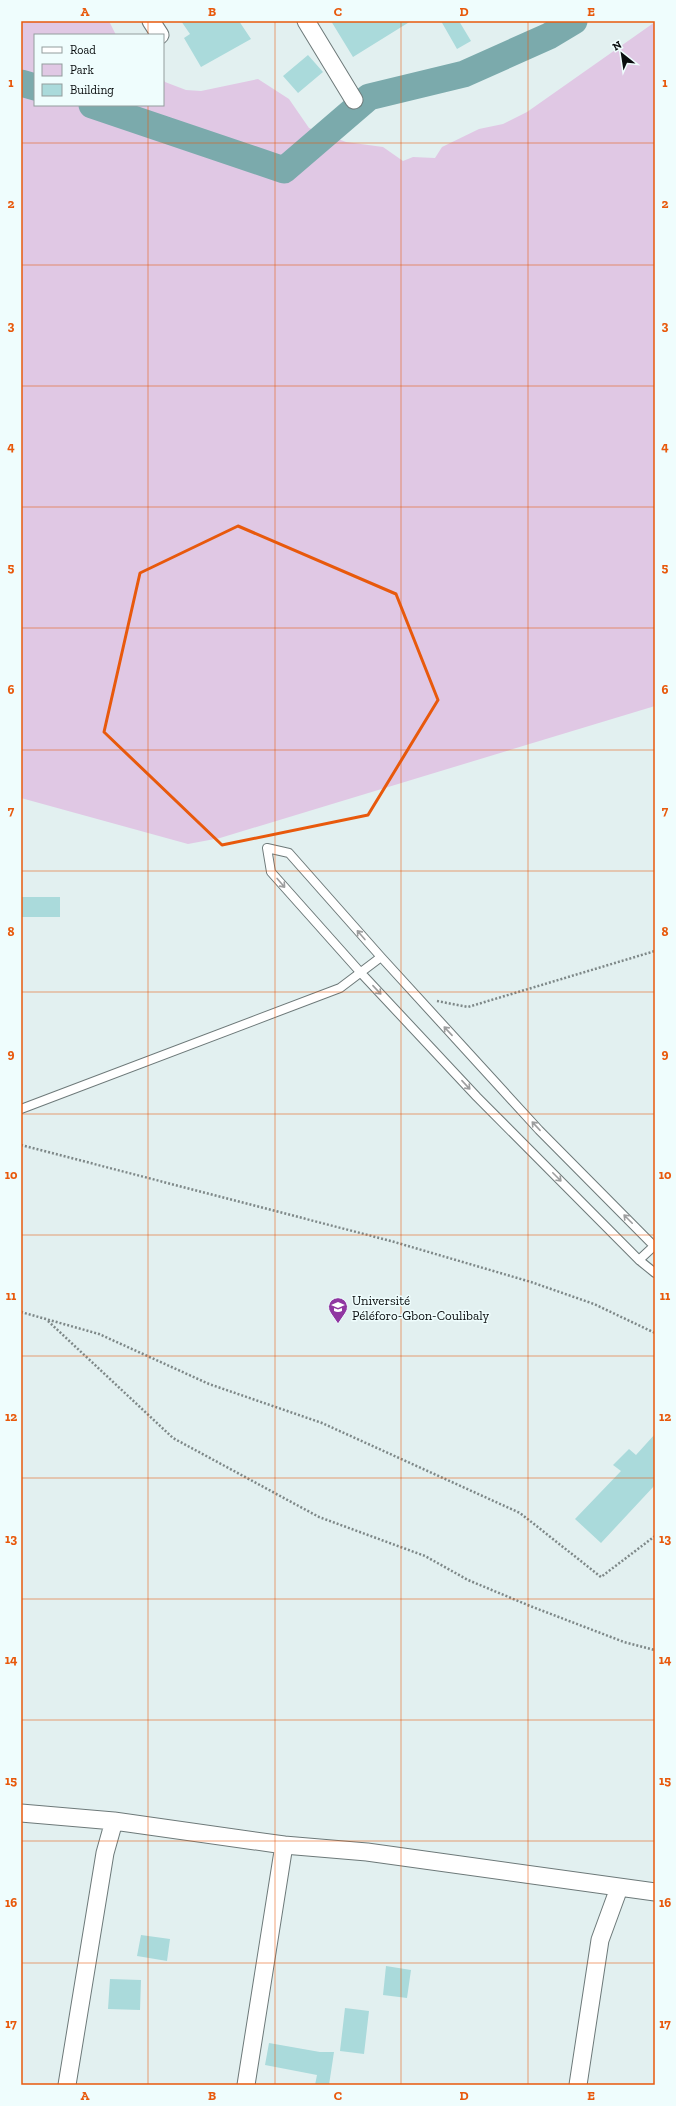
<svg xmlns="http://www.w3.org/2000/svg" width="676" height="2106" font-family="'Zilla Slab',serif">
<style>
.green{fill:#e0c8e4}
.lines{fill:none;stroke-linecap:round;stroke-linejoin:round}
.river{stroke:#7baaac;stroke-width:27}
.building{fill:#aadadb}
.lane-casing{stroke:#6d7979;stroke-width:10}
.street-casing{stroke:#6d7979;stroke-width:19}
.path{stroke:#7e8888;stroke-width:2.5;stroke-dasharray:2 2;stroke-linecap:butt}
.lane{stroke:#fff;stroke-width:8}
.street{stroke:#fff;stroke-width:17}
.oneway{stroke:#9d9e9f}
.marked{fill:none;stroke:#e8590c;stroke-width:3;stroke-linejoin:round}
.grid{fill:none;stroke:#e8590c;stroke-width:1;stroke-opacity:0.55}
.labels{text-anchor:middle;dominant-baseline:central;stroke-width:3;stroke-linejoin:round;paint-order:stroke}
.poi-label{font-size:13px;fill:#090d0e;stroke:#effdfd;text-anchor:start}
.neatline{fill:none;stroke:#e8590c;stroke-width:1.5}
.grid-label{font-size:13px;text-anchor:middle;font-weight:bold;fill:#e8590c}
</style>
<rect width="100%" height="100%" fill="#e2f0f0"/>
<path class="green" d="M21,21H109L116,35H35V105H163V78L165,82L186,90L201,91L258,79L289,99L309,128L346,142L383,147L403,161L413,157L435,158L442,147L479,129L503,124L527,112L655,22V706L220,838L188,844L21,798Z"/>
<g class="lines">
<path class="river" d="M21,83L35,87
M92,105L284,170L369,97L464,74L549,36L574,21"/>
</g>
<path class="building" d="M181,21H239L251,39L201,67L184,38L190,34Z
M331,21H411L353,57Z
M441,21H459L471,41L457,49Z
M308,55L323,72L298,93L283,76Z
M21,897H60V917H21Z
M655,1434V1485L601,1543L575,1519L621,1471L613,1465L629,1449L636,1455Z
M141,1935L170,1939L167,1961L137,1956Z
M386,1966L411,1970L407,1998L383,1995Z
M110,1979L141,1980L140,2010L108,2009Z
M345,2008L369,2011L364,2054L340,2051Z
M269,2043L320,2052H334L329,2085H315L317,2075L265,2065Z"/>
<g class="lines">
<defs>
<path id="lane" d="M21,1109L340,988L381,957
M655,1247L539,1130L381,957L289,853L267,848L271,872L361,973L477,1097L639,1260L655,1273
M639,1260L654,1246"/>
<path id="street" d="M151,21L160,35
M306,21L354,100
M21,1813L114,1821L284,1845L367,1852L655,1892
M67,2085L105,1853L114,1821
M246,2085L284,1845
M578,2085L600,1940L619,1888"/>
</defs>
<use href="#lane" class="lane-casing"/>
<use href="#street" class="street-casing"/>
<path class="path" d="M437,1001L468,1007L655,951
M21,1145L391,1241L531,1282L594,1304L655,1333
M21,1312L99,1334L209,1384L322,1423L520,1513L601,1577L655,1536
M48,1321L173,1438L319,1517L425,1556L468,1580L530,1606L624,1642L655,1650"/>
<use href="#lane" class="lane"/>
<use href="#street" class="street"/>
</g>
<defs><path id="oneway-shaft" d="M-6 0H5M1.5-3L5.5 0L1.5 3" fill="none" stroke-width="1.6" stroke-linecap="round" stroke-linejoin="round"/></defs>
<g class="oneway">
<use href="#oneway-shaft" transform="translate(281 883) rotate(49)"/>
<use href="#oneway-shaft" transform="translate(361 935) rotate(-131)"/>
<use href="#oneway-shaft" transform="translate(377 990) rotate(47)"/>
<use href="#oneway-shaft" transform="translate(448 1031) rotate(-133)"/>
<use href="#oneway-shaft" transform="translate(466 1085) rotate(47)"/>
<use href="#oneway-shaft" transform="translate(536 1126) rotate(-133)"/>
<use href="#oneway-shaft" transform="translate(557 1177) rotate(45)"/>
<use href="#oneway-shaft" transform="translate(628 1219) rotate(-135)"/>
</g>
<path class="marked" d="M238,526L396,594L438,700L368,815L222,845L104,732L140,573Z"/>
<path class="grid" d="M148,21V35M275,21V2085M401,21V2085M528,21V2085M148,105V2085M21,143H655M21,265H655M21,386H655M21,507H655M21,628H655M21,750H655M21,871H655M21,992H655M21,1114H655M21,1235H655M21,1356H655M21,1478H655M21,1599H655M21,1720H655M21,1841H655M21,1963H655"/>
<defs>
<symbol id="university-pin" viewBox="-11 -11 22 30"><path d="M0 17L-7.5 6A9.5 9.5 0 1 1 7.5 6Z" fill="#9036a1" stroke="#effdfd"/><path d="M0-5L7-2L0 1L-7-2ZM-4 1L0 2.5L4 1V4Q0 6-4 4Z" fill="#fff"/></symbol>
</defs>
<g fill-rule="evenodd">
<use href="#university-pin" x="327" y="1296" width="22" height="30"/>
</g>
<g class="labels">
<g class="poi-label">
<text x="352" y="1300">Université<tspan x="352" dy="15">Péléforo-Gbon-Coulibaly</tspan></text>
</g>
</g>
<rect width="676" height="2106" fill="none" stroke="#effdfd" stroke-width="44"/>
<rect x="34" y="34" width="130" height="72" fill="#effdfd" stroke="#939d9d"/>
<rect x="42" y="47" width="20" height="6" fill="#ffffff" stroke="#939d9d"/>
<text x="70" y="54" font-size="12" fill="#090d0e">Road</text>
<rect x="42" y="64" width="20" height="12" fill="#e0c8e4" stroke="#939d9d"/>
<text x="70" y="74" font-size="12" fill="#090d0e">Park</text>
<rect x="42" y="84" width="20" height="12" fill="#aadadb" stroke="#939d9d"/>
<text x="70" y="94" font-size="12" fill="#090d0e">Building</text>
<g transform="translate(622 54) rotate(330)" stroke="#effdfd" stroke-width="3" paint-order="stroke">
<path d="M0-3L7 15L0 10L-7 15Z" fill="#090d0e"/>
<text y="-6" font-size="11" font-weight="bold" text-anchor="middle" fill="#090d0e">N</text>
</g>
<rect x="22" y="22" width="632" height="2062" class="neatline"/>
<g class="grid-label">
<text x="85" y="16">A</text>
<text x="212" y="16">B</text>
<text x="338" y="16">C</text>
<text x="464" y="16">D</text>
<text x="591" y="16">E</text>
<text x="11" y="87">1</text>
<text x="665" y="87">1</text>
<text x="11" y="208">2</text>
<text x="665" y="208">2</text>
<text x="11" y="330">3</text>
<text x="665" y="330">3</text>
<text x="11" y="451">4</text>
<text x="665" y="451">4</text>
<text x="11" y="572">5</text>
<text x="665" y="572">5</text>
<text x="11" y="694">6</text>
<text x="665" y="694">6</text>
<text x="11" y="815">7</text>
<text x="665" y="815">7</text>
<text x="11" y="936">8</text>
<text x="665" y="936">8</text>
<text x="11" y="1058">9</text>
<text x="665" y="1058">9</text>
<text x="11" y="1179">10</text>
<text x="665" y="1179">10</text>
<text x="11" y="1300">11</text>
<text x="665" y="1300">11</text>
<text x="11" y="1421">12</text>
<text x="665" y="1421">12</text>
<text x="11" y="1543">13</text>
<text x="665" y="1543">13</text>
<text x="11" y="1664">14</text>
<text x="665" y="1664">14</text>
<text x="11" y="1785">15</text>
<text x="665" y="1785">15</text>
<text x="11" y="1907">16</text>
<text x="665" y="1907">16</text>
<text x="11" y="2028">17</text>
<text x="665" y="2028">17</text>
<text x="85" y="2100">A</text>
<text x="212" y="2100">B</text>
<text x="338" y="2100">C</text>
<text x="464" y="2100">D</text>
<text x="591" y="2100">E</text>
</g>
</svg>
